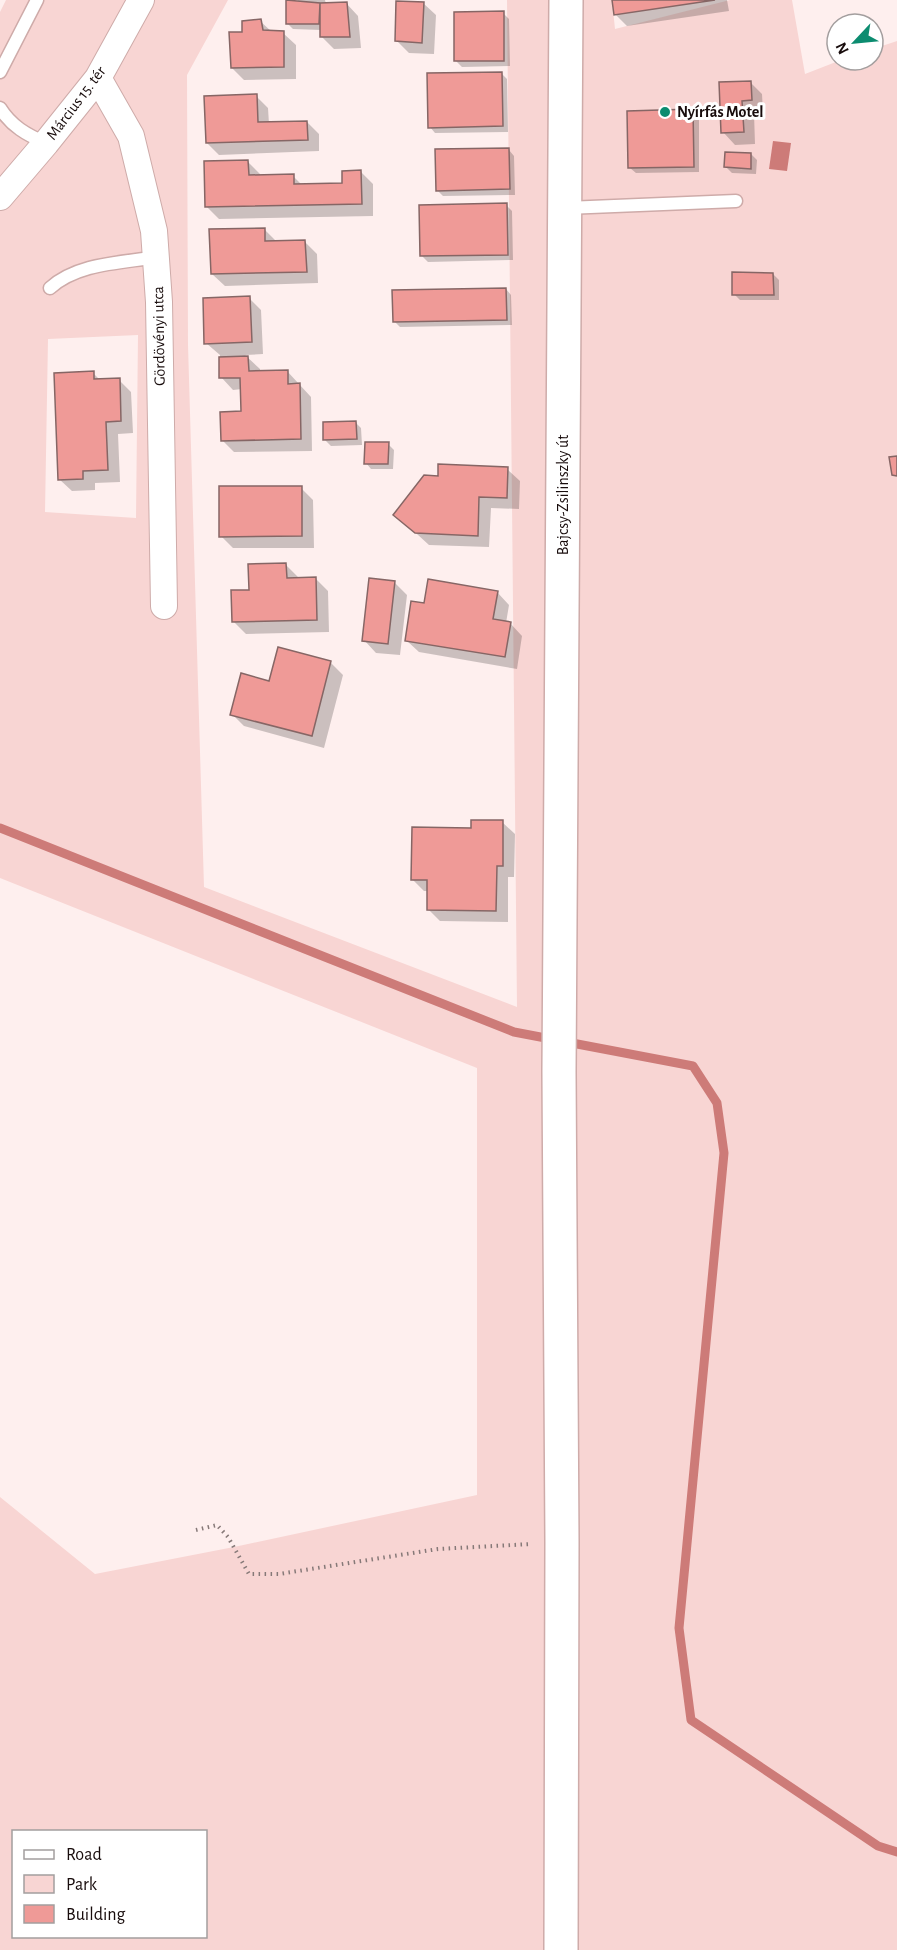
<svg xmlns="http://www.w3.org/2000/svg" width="897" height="1950" font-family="'Alegreya Sans',sans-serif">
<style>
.green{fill:#f8d5d3;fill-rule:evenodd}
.water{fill:#cd7b78}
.shadow{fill:#0003}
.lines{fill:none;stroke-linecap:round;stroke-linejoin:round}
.stream{stroke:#cd7b78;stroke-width:9}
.building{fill:#ef9a97;stroke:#866665;stroke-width:1.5}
.lane-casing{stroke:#ceaba9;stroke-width:15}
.street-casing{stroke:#ceaba9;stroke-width:28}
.secondary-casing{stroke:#ceaba9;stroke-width:36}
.path{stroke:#867978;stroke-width:4;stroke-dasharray:1.5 4.5;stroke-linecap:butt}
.lane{stroke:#fff;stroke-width:12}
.street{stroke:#fff;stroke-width:26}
.secondary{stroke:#fff;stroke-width:33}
.poi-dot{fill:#0c8c70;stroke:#fff;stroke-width:2}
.labels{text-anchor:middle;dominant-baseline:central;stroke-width:6;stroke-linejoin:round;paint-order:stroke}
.street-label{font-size:16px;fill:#180c0c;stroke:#fff}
.poi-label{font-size:16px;font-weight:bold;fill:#180c0c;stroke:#fff;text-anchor:start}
</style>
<rect width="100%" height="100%" fill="#feefee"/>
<path class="green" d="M6,0H228L187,75L188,345L204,887L517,1007L507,0H612L615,29L730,0H792L805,74L841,60H873V49L897,41V1950H0V1497L95,1574L234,1547L477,1495V1068L0,878V12ZM138,335L136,518L45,512L48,339ZM14,1832H206V1936H14Z"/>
<path class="water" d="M773,141L791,143L787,171L769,169Z"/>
<path class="shadow" d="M297,0H325L326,4L346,3L358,16L361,48L334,49L321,36V30L293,29L288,24L300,3Z
M613,0H727L729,11L627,26L615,14Z
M423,3L436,15L434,54L409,53L397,41Z
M503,13L509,19L510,66L462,67L456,61Z
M260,21L272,32L283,33L296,45V79L244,80L232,68L244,33Z
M501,73L507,79L508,132L435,133L430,127Z
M750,82L762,94L763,112L754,113L755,144L735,145L723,132Z
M256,96L268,108L269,124L307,122L319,134V151L219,155L207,143Z
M693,111L699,117V172L636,173L630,168Z
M509,150L514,156L515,195L443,196L437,190Z
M751,154L757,160L756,174L732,173L726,167Z
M248,162L260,174V177L293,176L303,186L343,185L361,172L373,184V216L219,219L207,207Z
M506,205L512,211L513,260L428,262L422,256Z
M264,229L276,241L305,242L317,254L318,283L225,286L212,274Z
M773,274L779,280V300H740L734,294Z
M506,289L511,295L512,325L400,327L394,321Z
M249,298L261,310L263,354L245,355L260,369V372L287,371L311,397L312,451L234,452L222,440L242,413V389L233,390L221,377L220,355L206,343Z
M93,373L101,381L119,380L131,392L133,433L118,434L120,482L95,483V490L72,491L59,479Z
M356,423L361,428L362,445L331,446L325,440Z
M388,444L394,450L393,469H371L366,463Z
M507,469L520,481L519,509L491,508L489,547L429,545L395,514L439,478Z
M301,488L313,500L314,548H233L221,536Z
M286,565L298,577V579H316L328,591L329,632L246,634L234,622L250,591Z
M395,583L407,595L400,655L376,653L364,640Z
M497,592L509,605L506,623H510L522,636L517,669L419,652L406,640L425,605Z
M279,649L331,663L343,675L324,748L244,726L232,714L270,683Z
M502,822L515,834L514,877H508V922L440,921L428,909V891H424L412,879L473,830Z"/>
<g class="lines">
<path class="stream" d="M0,828L514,1032L693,1066L717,1103L724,1153L679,1628L691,1720L878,1846L897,1852"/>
</g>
<path class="building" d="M286,0L320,3L319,24H286Z
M612,0H715L614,15Z
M396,1L424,2L422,43L395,41Z
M347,2L350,37H320V3Z
M504,11V61H454V12Z
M261,19L263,30L284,31V67L231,68L229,32H242V21Z
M502,72L503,126L428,128L427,73Z
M751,81L752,100L742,101L744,132L721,133L719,82Z
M257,94L258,122L307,121L308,140L206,143L204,96Z
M693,109L694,167L628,168L627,111Z
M509,148L510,189L436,191L435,149Z
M725,152L751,153V169L724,167Z
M248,160L249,175L294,174V184L342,183V171L361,170L362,204L205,207L204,161Z
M507,203L508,255L420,256L419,205Z
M265,228V241L305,240L307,272L211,274L209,229Z
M732,272L773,273L774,295H732Z
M506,288L507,320L393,322L392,290Z
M250,296L252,342L204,344L203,298Z
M248,356L249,371L288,370V384L300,383L301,439L221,441L220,412L241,411L240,378H219V357Z
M94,371V379L120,378L121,421L106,422L108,470L83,471V479L58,480L54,373Z
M356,421L357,439L323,440V422Z
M365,442H389L388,464H364Z
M897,456V476L892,475L889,457Z
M438,464L508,467L507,498L479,497L478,536L415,533L393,515L424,475L438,476Z
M219,486H302V536L219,537Z
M286,563L287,578L316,577L317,620L232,622L231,590H249L248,564Z
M369,578L395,581L388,644L362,641Z
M428,579L498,591L493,619L511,622L505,657L405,641L411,601L424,603Z
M278,647L331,661L312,736L230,715L241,673L269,681Z
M471,820H503V866H497L496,911L427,910V880H411L412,827L471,828Z"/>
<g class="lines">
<defs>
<path id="lane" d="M0,72L37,0
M0,108C11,126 27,135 46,143
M566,208L736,201
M50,288C78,263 121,263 157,257"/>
<path id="street" d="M98,78L131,136L154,231L159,302L164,606
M0,197L46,143L98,78L141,0"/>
<path id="secondary" d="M561,1950L562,1542L559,1072L566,0"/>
</defs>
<use href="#lane" class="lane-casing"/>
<use href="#street" class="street-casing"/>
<use href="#secondary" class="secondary-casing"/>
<path class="path" d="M196,1530L217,1525L228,1537L249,1574H279L438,1549L531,1544"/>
<use href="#lane" class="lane"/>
<use href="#street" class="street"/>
<use href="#secondary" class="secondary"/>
</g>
<circle class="poi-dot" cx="665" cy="112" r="6"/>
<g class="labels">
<g class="street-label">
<text transform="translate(76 103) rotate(-53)">Március 15. tér</text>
<text transform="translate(159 336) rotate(-91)">Gördövényi utca</text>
<text transform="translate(563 495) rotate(-90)">Bajcsy-Zsilinszky út</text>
</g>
<g class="poi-label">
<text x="677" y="112">Nyírfás Motel</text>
</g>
</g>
<rect x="12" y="1830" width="195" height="108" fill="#ffffff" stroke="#a39e9e" stroke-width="1.5"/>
<rect x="24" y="1850" width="30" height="9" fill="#ffffff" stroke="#a39e9e" stroke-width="1.5"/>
<text x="66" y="1860" font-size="18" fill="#180c0c">Road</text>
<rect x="24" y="1875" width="30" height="18" fill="#f8d5d3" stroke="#a39e9e" stroke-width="1.5"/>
<text x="66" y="1890" font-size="18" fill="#180c0c">Park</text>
<rect x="24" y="1905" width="30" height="18" fill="#ef9a97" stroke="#a39e9e" stroke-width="1.5"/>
<text x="66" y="1920" font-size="18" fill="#180c0c">Building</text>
<g transform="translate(855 42) rotate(244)"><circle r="28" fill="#ffffff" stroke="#a39e9e" stroke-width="1.5"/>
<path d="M0-4.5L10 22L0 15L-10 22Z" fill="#0c8c70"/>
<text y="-9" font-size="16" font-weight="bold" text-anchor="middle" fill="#180c0c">N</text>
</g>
</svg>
